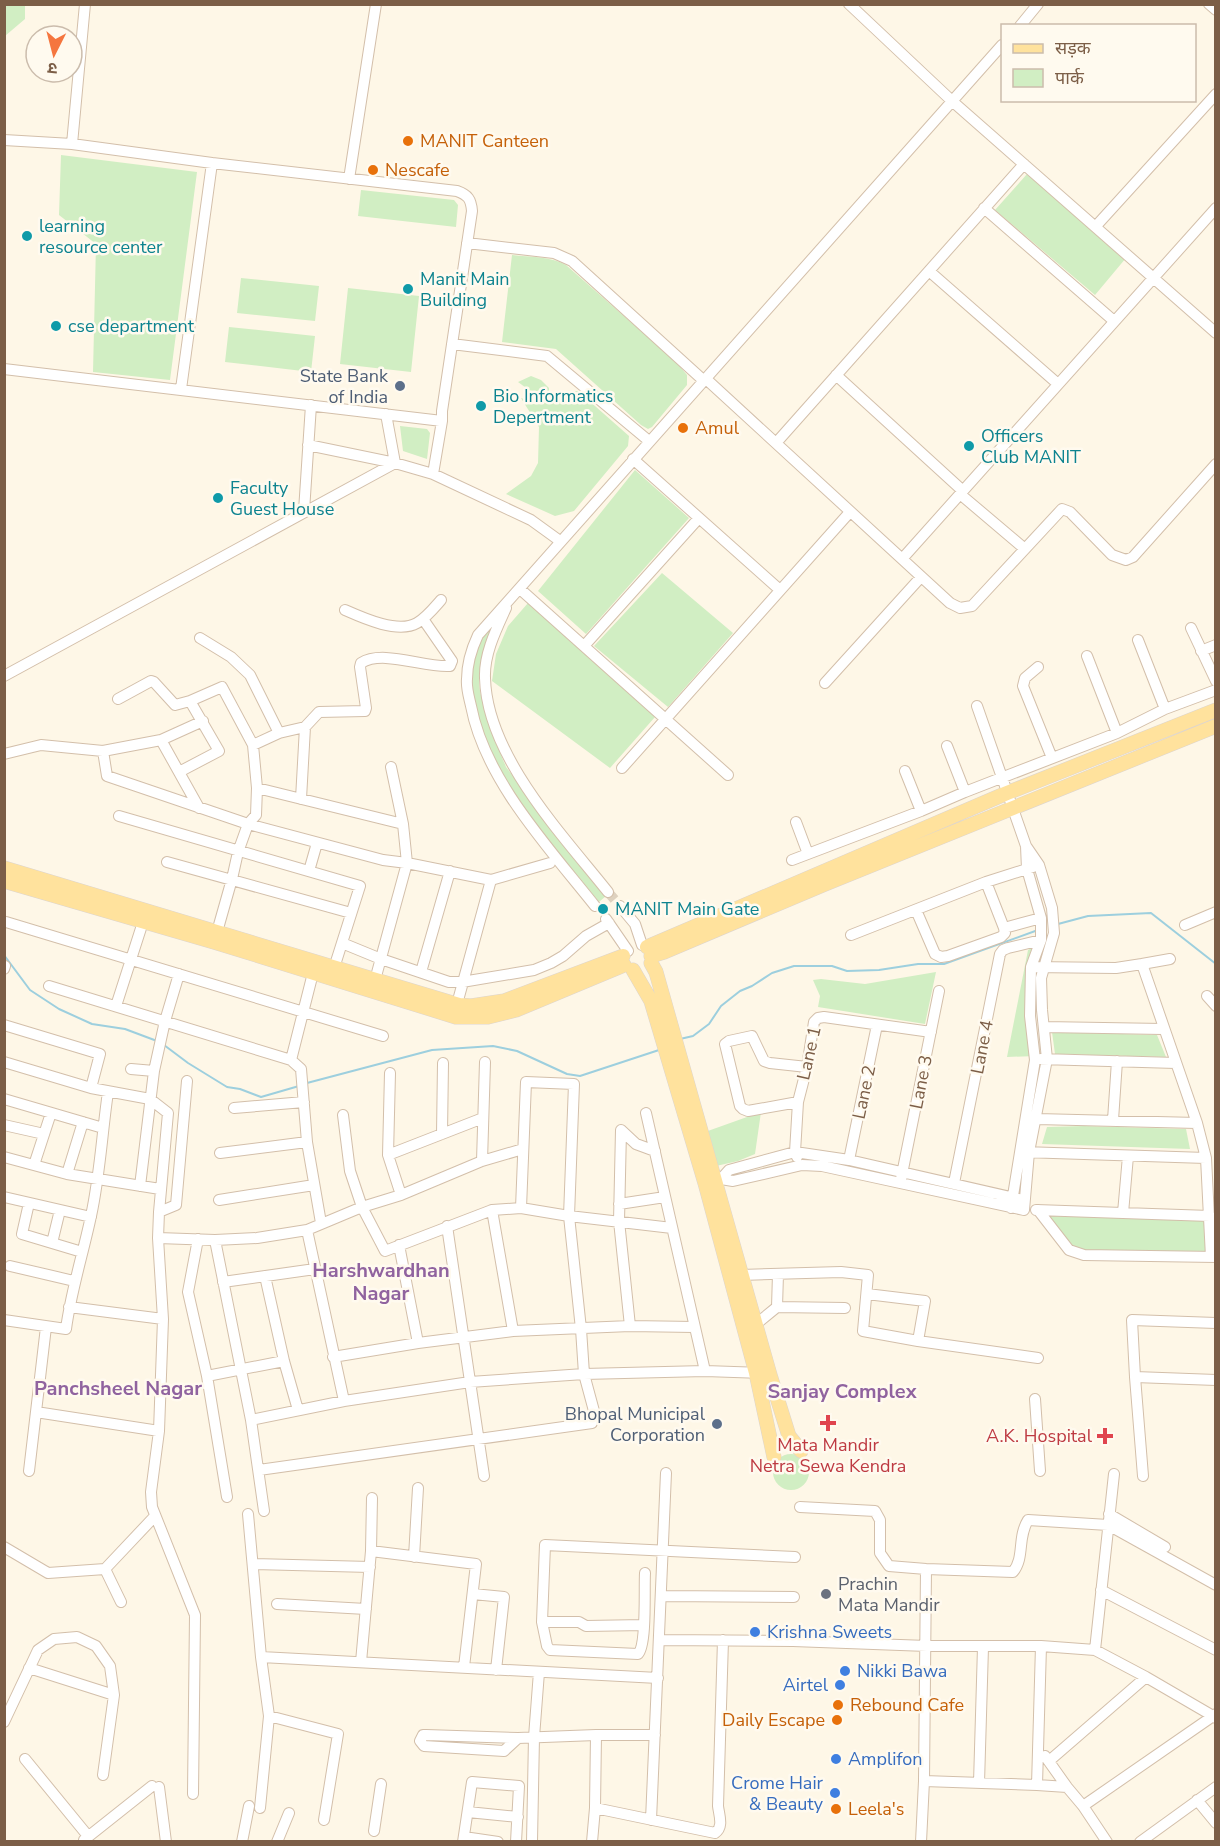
<svg xmlns="http://www.w3.org/2000/svg" width="1220" height="1846" font-family="'Nunito Sans','Noto Sans Devanagari',sans-serif">
<style>
.green{fill:#d1eec3}
.lines{fill:none;stroke-linecap:round;stroke-linejoin:round}
.stream{stroke:#9dcfde;stroke-width:2}
.minor-tunnel{stroke:#ded1bf;stroke-width:10;stroke-dasharray:10 5;stroke-linecap:butt}
.minor-casing{stroke:#d3bfaa;stroke-width:12}
.major-casing{stroke:#ddd5cf;stroke-width:15}
.minor{stroke:#fff;stroke-width:10}
.major{stroke:#ffe29d;stroke-width:14}
.food-dot{fill:#e8710a;stroke:#fffaef;stroke-width:2}
.culture-dot{fill:#0f9aa8;stroke:#fffaef;stroke-width:2}
.service-dot{fill:#5c6f8a;stroke:#fffaef;stroke-width:2}
.health-dot{fill:#e0444e;stroke:#fffaef;stroke-width:2}
.worship-dot{fill:#6b7280;stroke:#fffaef;stroke-width:2}
.shop-dot{fill:#3f7fe0;stroke:#fffaef;stroke-width:2}
.labels{text-anchor:middle;dominant-baseline:central;stroke-width:5;stroke-linejoin:round;paint-order:stroke}
.food-label{font-size:18px;fill:#c56008;stroke:#fffaef;text-anchor:start}
.culture-label{font-size:18px;fill:#0d838f;stroke:#fffaef;text-anchor:start}
.service-label{font-size:18px;fill:#4e5e75;stroke:#fffaef;text-anchor:end}
.street-label{font-size:18px;fill:#7c5e47;stroke:#fffaef}
.health-label{font-size:18px;fill:#be3a42;stroke:#fffaef;text-anchor:end}
.worship-label{font-size:18px;fill:#5b616d;stroke:#fffaef;text-anchor:start}
.shop-label{font-size:18px;fill:#366cbe;stroke:#fffaef;text-anchor:start}
.neighbourhood-label{font-size:20px;font-weight:bold;fill:#90639f;stroke:#fffaef}
</style>
<rect width="100%" height="100%" fill="#fef7e7"/>
<path class="green" d="M5,4L25,5V19L5,36Z
M61,155L197,172L170,380L93,372L96,244L59,215Z
M1027,174L1126,258L1095,295L995,210Z
M361,190L454,200L458,205L456,227L358,216Z
M512,255C530,257 550,256 566,265L677,363L687,375V385L652,427L648,429L641,425L556,349L502,342Z
M241,278L319,286L315,321L237,313Z
M348,288L419,296L411,372L340,364Z
M229,327L315,336L311,372L225,362Z
M531,376L541,380L549,388V393L544,396L533,393L518,382Z
M578,391L629,436L628,446L574,511L555,516L506,494L531,476L538,463L539,427L521,398L539,404L554,400L566,392Z
M400,426L427,429L430,433L427,459L403,451Z
M635,470L689,518L586,634L538,591Z
M662,573L733,633L668,707L594,646Z
M528,603L655,717L610,768L492,681L496,654L508,626Z
M499,618C491,638 480,659 479,681C479,701 498,747 506,767L606,896L599,902L518,803L488,747L473,698L471,676L475,656L483,636Z
M1037,945L1033,967L1036,1056L1007,1057L1028,950Z
M936,972L925,1024L818,1007L820,996L813,980L821,979L865,984Z
M1052,1032L1157,1035L1166,1057L1055,1054Z
M761,1112L755,1154L738,1161L716,1166L705,1132Z
M1084,1126L1186,1129L1190,1149L1042,1144L1047,1127Z
M1043,1214L1206,1221L1205,1251L1196,1253L1077,1250Z
M773 1472a18 18 0 1 1 36 0a18 18 0 1 1-36 0Z"/>
<g class="lines">
<path class="stream" d="M1058,924L1088,916L1151,913L1216,964
M4,955L30,990L59,1009L92,1024L125,1029L157,1041
M680,1039L693,1036L709,1024L721,1006L740,991L752,986L772,973L794,966H832L847,971L879,970L918,964H944L1038,930
M164,1045L188,1063L227,1087L240,1089L261,1097L299,1086
M307,1083L432,1050L493,1046L517,1051L567,1074L580,1076L659,1050"/>
<path class="minor-tunnel" d="M608,892L620,906"/>
<defs>
<path id="minor" d="M849,4L952,101L1216,333
M1209,4L1216,10
M1020,26L1038,4
M4,140L72,144L212,163L457,191C468,195 471,199 472,211L442,411V421L433,474
M72,144L85,4
M349,179L376,4
M984,208L1114,321
M1096,226L1216,94
M467,243L554,253L572,261L703,380
M929,271L1058,384
M452,344L547,356L649,441
M4,369L442,421
M836,375L963,491
M705,378L950,603L960,608L972,606L1062,509L1070,512L1112,555L1126,560L1133,557L1216,464
M181,389L212,163
M776,443L1024,164
M308,445L395,463L433,474L531,520L560,541
M633,459L780,590
M960,494L1025,549
M304,511L311,405
M902,559L1216,208
M520,589L728,775
M506,608C496,630 484,654 485,678C487,756 562,834 608,892
M345,610C363,618 398,634 417,623C426,618 434,608 441,600
M1191,628L1216,681
M200,638L231,657L250,675L279,733
M1138,640L1165,709
M584,646L699,518
M1201,651L1216,645
M1087,656L1117,733
M1038,667L1025,678L1023,686L1052,758
M4,676L395,463L386,414
M825,683L921,577
M118,699L151,681L154,682L175,705L190,701L222,687L253,745L257,788L256,815L248,824L238,852L232,879L217,932
M161,740L199,808
M253,745L279,733L305,727L319,712L365,711L366,708L360,667L361,663C383,649 424,668 450,666L452,661L423,619
M947,746L965,792
M103,751L107,776L248,824L383,860L407,863L491,880L550,863
M4,754L41,745L103,751L161,740L203,721
M391,767L403,824
M622,768L850,512
M905,771L921,811
M179,772L219,751L190,701
M257,788L403,824L407,863L375,980
M301,799L305,727
M119,816L360,886L334,968
M796,822L808,854
M792,860L921,811L965,792L1117,733L1165,709L1216,690
M167,862L351,913
M309,871L317,843
M986,882L1004,928
M595,906C549,848 485,780 471,706C469,697 466,688 467,679C467,663 471,650 478,635L1002,45
M620,906L635,924L642,945
M916,910L935,954L941,957L948,956L1001,937L1005,933L1004,928L1041,918
M606,919L628,951
M6,922L383,1036
M1185,925L1216,912
M851,935L986,882L1033,867
M342,943L381,959L449,982H462L534,970L551,963L563,956L586,936L609,923
M1142,964L1170,959
M1031,967L1116,968L1142,964L1197,1123L1206,1158L1211,1257
M4,969L5,966
M421,972L450,871
M49,986L291,1060L301,1069L307,1142L321,1223
M1207,996L1216,1006
M457,1004L491,880
M116,1006L143,922
M4,1025L100,1054L91,1088
M1044,1027L1163,1029
M1041,1059L1176,1063
M291,1060L313,973
M4,1062L91,1088L150,1099L168,1113L159,1212L158,1238L163,1319L159,1431L151,1492L152,1507L195,1615L193,1794
M131,1069L154,1071
M390,1073L388,1155L401,1195
M4,1099L103,1128
M798,1102L748,1111L743,1109L740,1106L725,1044L729,1041L752,1036L764,1061L770,1063L807,1067
M234,1108L304,1102
M646,1113L705,1371
M343,1115L350,1171L362,1207L385,1251L492,1210L521,1208L569,1216L672,1228
M1037,1119L1197,1123
M1113,1120L1117,1061
M4,1125L44,1134
M442,1134L443,1063
M1023,1152L1206,1158
M220,1153L307,1142
M388,1155L483,1118
M4,1157L67,1174L160,1189
M797,1157L795,1152L798,1102L807,1067L814,1022L818,1018L824,1017L931,1032
M849,1160L877,1025
M482,1161L485,1062
M34,1165L51,1113
M67,1174L83,1122
M721,1179L729,1170L795,1152L849,1160L1019,1199
M901,1179L939,991
M708,1182L721,1179L733,1181L802,1165L822,1166L1024,1210L1029,1152L1047,1059L1042,1010L1041,978L1054,933L1052,908L1039,865L1026,846L977,706
M954,1183L1000,954L1003,950L1008,948L1041,940
M140,1186L154,1071L165,1021L179,974
M4,1197L91,1217
M219,1200L314,1185
M29,1203L22,1234L82,1252
M619,1204L665,1197
M1011,1208L1035,1060L1030,1016L1031,967L1041,940V918L1027,869L1026,846
M492,1210L513,1331
M1036,1210L1210,1216
M1038,1210L1069,1250L1084,1255L1216,1257
M159,1212L176,1205L187,1081
M1123,1213L1128,1156
M447,1226L484,1476
M307,1230L344,1401
M158,1238L215,1240L257,1238L307,1230L362,1207L401,1195L482,1161L523,1149
M198,1239L188,1292L207,1376L227,1497
M215,1240L251,1420L264,1511
M52,1243L60,1210
M399,1245L418,1343
M10,1266L74,1281
M741,1275L841,1272L868,1275L863,1331L918,1341L1038,1358
M265,1276L284,1361L298,1410
M223,1282L315,1269
M867,1294L925,1301L918,1341
M69,1307L163,1319
M777,1307L845,1308
M4,1320L66,1329C71,1291 83,1254 91,1216C100,1175 102,1133 108,1092
M755,1325L777,1307L778,1274
M630,1326L619,1221L621,1130L636,1144L655,1151
M333,1357L418,1343L513,1331L630,1326L694,1327
M207,1376L284,1361
M1135,1377L1216,1380
M1035,1399L1040,1471
M36,1412L159,1431
M251,1420L344,1401L470,1382L584,1374L705,1371L763,1373
M259,1470L592,1423L594,1418V1411L584,1374L581,1329L569,1216L574,1084L526,1082L521,1208
M29,1471L46,1327
M1143,1476L1135,1377L1132,1320L1216,1323
M800,1507L875,1511L880,1520V1553L889,1566L926,1569L1013,1572C1025,1557 1017,1538 1028,1520L1108,1525L1216,1585
M248,1514L261,1657L269,1716L260,1808
M1109,1514L1165,1547
M4,1547L48,1573L105,1569L155,1516
M371,1551L476,1564L464,1667
M414,1557L418,1488
M253,1564L370,1567
M105,1569L121,1602
M1101,1590L1216,1650
M473,1594L504,1597L496,1670
M661,1596L794,1597
M277,1604L366,1609
M542,1622L547,1646L550,1650L638,1654C647,1645 644,1589 645,1573
M644,1625L586,1626L579,1622H542L545,1545L795,1557
M659,1640L793,1641L927,1646H1041L1095,1650L1146,1677L1213,1716L1216,1718
M1095,1650L1114,1474
M261,1657L658,1678
M361,1662L371,1551L372,1498
M29,1668L114,1695
M269,1716L338,1734L324,1820
M4,1722L38,1650L54,1639L77,1637L96,1646L110,1666L114,1695L103,1775
M518,1738L426,1735H423L420,1741L424,1746L504,1751L518,1738L596,1735H655
M1045,1756L1067,1787L1083,1806L1107,1842
M25,1759L88,1836
M1049,1761L1146,1677
M924,1781L1037,1785L1067,1787
M979,1783L983,1647
M1037,1785L1041,1646
M159,1787L166,1842
M1197,1800L1216,1823
M1083,1806L1216,1714
M595,1808L715,1833C724,1827 719,1815 718,1806L723,1640
M468,1812L518,1817
M651,1820L666,1473
M374,1831L381,1784
M464,1837L498,1842
M84,1840L152,1786
M242,1842L249,1806
M277,1842L289,1813
M463,1842L472,1782L519,1786L516,1842
M532,1842L534,1737L539,1672
M592,1842L595,1808L596,1735
M921,1842L924,1781L926,1569
M1140,1842L1216,1787"/>
<path id="major" d="M4,868L459,1005L471,1006L504,1001L623,956
M4,881L214,942L456,1017H488L516,1010L624,965
M647,947L1007,793L1216,710
M651,956L664,952L825,884L1216,726
M651,963L656,972L770,1375L789,1436L801,1451
M633,970L651,1001L705,1183L756,1373L774,1457"/>
</defs>
<use href="#minor" class="minor-casing"/>
<use href="#major" class="major-casing"/>
<use href="#minor" class="minor"/>
<use href="#major" class="major"/>
</g>
<g class="food-dot">
<circle cx="408" cy="141" r="6"/>
<circle cx="373" cy="170" r="6"/>
<circle cx="683" cy="428" r="6"/>
<circle cx="838" cy="1705" r="6"/>
<circle cx="837" cy="1720" r="6"/>
<circle cx="836" cy="1809" r="6"/>
</g>
<g class="culture-dot">
<circle cx="27" cy="236" r="6"/>
<circle cx="408" cy="289" r="6"/>
<circle cx="56" cy="326" r="6"/>
<circle cx="481" cy="406" r="6"/>
<circle cx="969" cy="446" r="6"/>
<circle cx="218" cy="498" r="6"/>
<circle cx="603" cy="909" r="6"/>
</g>
<g class="service-dot">
<circle cx="400" cy="386" r="6"/>
<circle cx="717" cy="1424" r="6"/>
</g>
<g class="health-dot">
<path d="M825 1414h6v6h6v6h-6v6h-6v-6h-6v-6h6z"/>
<path d="M1102 1427h6v6h6v6h-6v6h-6v-6h-6v-6h6z"/>
</g>
<circle class="worship-dot" cx="826" cy="1594" r="6"/>
<g class="shop-dot">
<circle cx="755" cy="1632" r="6"/>
<circle cx="845" cy="1671" r="6"/>
<circle cx="840" cy="1685" r="6"/>
<circle cx="836" cy="1759" r="6"/>
<circle cx="835" cy="1793" r="6"/>
</g>
<g class="labels">
<g class="food-label">
<text x="420" y="141">MANIT Canteen</text>
<text x="385" y="170">Nescafe</text>
<text x="695" y="428">Amul</text>
<text x="850" y="1705">Rebound Cafe</text>
<text x="825" y="1720" text-anchor="end">Daily Escape</text>
<text x="848" y="1809">Leela's</text>
</g>
<g class="culture-label">
<text x="39" y="226">learning<tspan x="39" dy="21">resource center</tspan></text>
<text x="420" y="279">Manit Main<tspan x="420" dy="21">Building</tspan></text>
<text x="68" y="326">cse department</text>
<text x="493" y="396">Bio Informatics<tspan x="493" dy="21">Depertment</tspan></text>
<text x="981" y="436">Officers<tspan x="981" dy="21">Club MANIT</tspan></text>
<text x="230" y="488">Faculty<tspan x="230" dy="21">Guest House</tspan></text>
<text x="615" y="909">MANIT Main Gate</text>
</g>
<g class="service-label">
<text x="388" y="376">State Bank<tspan x="388" dy="21">of India</tspan></text>
<text x="705" y="1414">Bhopal Municipal<tspan x="705" dy="21">Corporation</tspan></text>
</g>
<g class="street-label">
<text transform="translate(982 1047) rotate(-79)">Lane 4</text>
<text transform="translate(809 1053) rotate(-77)">Lane 1</text>
<text transform="translate(921 1082) rotate(-79)">Lane 3</text>
<text transform="translate(864 1092) rotate(-78)">Lane 2</text>
</g>
<g class="health-label">
<text x="1092" y="1436">A.K. Hospital</text>
<text x="828" y="1445" text-anchor="middle">Mata Mandir<tspan x="828" dy="21">Netra Sewa Kendra</tspan></text>
</g>
<g class="worship-label">
<text x="838" y="1584">Prachin<tspan x="838" dy="21">Mata Mandir</tspan></text>
</g>
<g class="shop-label">
<text x="767" y="1632">Krishna Sweets</text>
<text x="857" y="1671">Nikki Bawa</text>
<text x="828" y="1685" text-anchor="end">Airtel</text>
<text x="848" y="1759">Amplifon</text>
<text x="823" y="1783" text-anchor="end">Crome Hair<tspan x="823" dy="21">&amp; Beauty</tspan></text>
</g>
<g class="neighbourhood-label">
<text x="381" y="1270">Harshwardhan<tspan x="381" dy="23">Nagar</tspan></text>
<text x="118" y="1388">Panchsheel Nagar</text>
<text x="842" y="1391">Sanjay Complex</text>
</g>
</g>
<rect width="1220" height="1846" fill="none" stroke="#7c5e47" stroke-width="12"/>
<rect x="1001" y="24" width="195" height="78" fill="#fffaef" stroke="#cbbcac" stroke-width="1.5"/>
<rect x="1013" y="44" width="30" height="9" fill="#ffe29d" stroke="#cbbcac" stroke-width="1.5"/>
<text x="1055" y="54" font-size="18" fill="#7c5e47">सड़क</text>
<rect x="1013" y="69" width="30" height="18" fill="#d1eec3" stroke="#cbbcac" stroke-width="1.5"/>
<text x="1055" y="84" font-size="18" fill="#7c5e47">पार्क</text>
<g transform="translate(54 54) rotate(186)"><circle r="28" fill="#fffaef" stroke="#cbbcac" stroke-width="1.5"/>
<path d="M0-4.5L10 22L0 15L-10 22Z" fill="#f5763f"/>
<text y="-9" font-size="16" font-weight="bold" text-anchor="middle" fill="#7c5e47">उ</text>
</g>
</svg>
